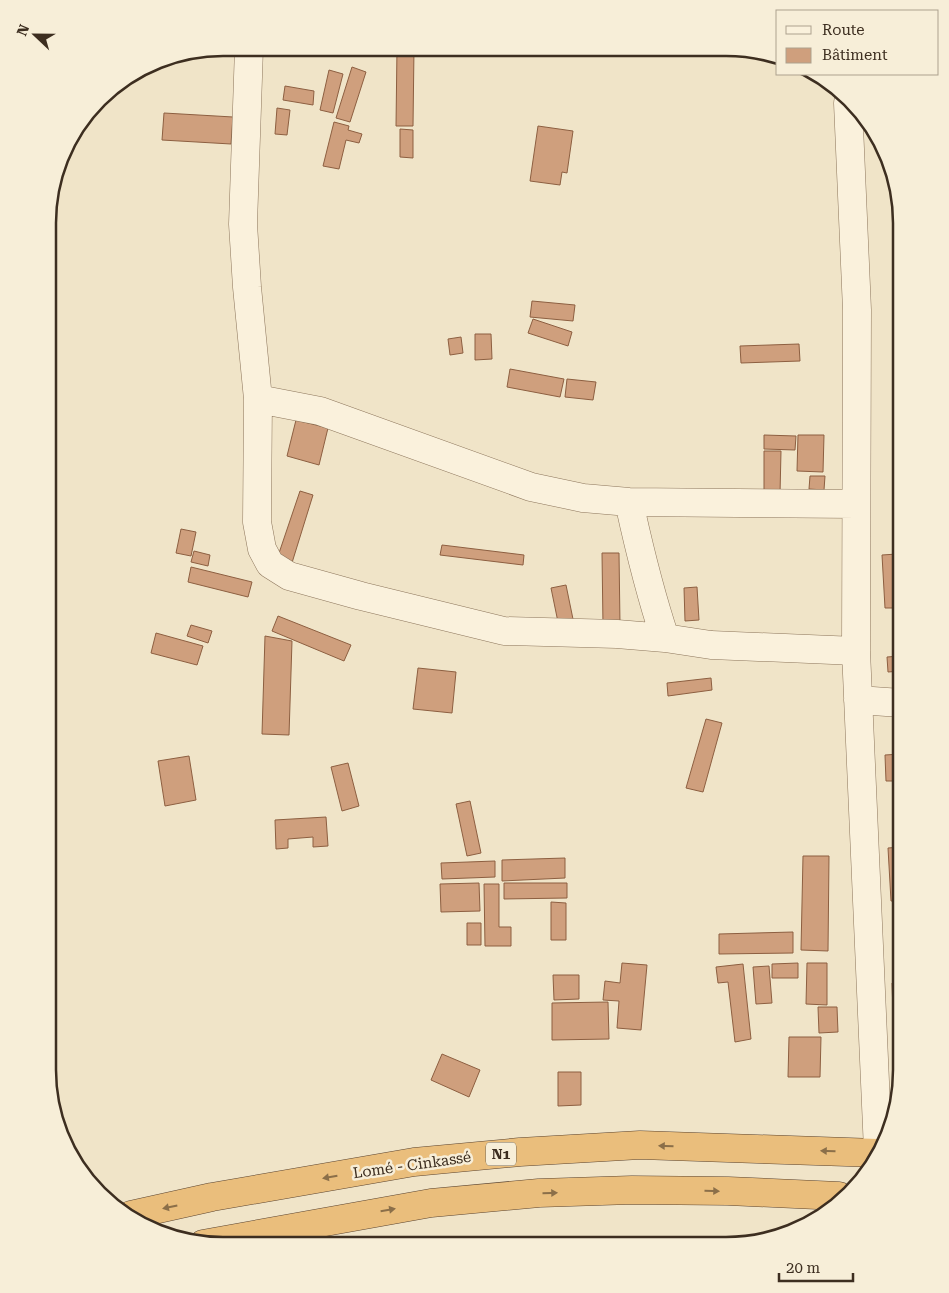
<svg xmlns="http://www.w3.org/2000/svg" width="949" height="1293" font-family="'Roboto Serif',serif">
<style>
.building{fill:#cf9f7d;stroke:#8d5f41}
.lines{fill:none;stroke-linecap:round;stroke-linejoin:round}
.minor-casing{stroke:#8d765c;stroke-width:29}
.trunk-casing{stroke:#5b4430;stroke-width:29}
.minor{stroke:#faf1dc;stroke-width:28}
.trunk{stroke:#eabe7c;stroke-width:28}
.oneway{fill:#8b6f49}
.labels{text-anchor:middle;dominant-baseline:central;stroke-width:5;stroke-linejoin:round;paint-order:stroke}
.shield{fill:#f7eed8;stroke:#756857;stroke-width:1}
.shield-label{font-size:14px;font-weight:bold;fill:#3d2e20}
.street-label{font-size:15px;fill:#3d2e20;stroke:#f7eed8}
.rim{fill:none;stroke:#3d2e20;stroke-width:2.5}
</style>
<rect width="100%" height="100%" fill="#f0e4c8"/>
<path class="building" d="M397,48H414L413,126H396Z
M352,67L366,72L350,122L336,118Z
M329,70L343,74L333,113L320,110Z
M285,86L314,91L313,105L283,100Z
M277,108L290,110L287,135L275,134Z
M164,113L233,117L231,144L162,140Z
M334,122L349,126L348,130L362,134L359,143L346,140L339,169L323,166Z
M538,126L573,131L567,173L562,172L560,185L530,181Z
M400,129L413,130V158L400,157Z
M532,301L575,305L573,321L530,317Z
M533,319L572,332L568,346L528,333Z
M475,334H491L492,359L475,360Z
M461,337L463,353L450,355L448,339Z
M799,344L800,361L741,363L740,346Z
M510,369L564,379L560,397L507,387Z
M567,379L596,382L593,400L565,397Z
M296,420L328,428L319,465L287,456Z
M764,435L796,436L795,450L764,449Z
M798,435H824L823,472L797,471Z
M764,451H781L780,494H764Z
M810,476H825L824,490L809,489Z
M300,491L313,495L291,566L276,562Z
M181,529L196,532L191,556L176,553Z
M442,545L524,555L523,565L440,555Z
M194,551L210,555L208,566L191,562Z
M602,553H619L620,625L603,626Z
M897,554L899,608H885L882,555Z
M191,567L252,582L248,597L188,582Z
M566,585L574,624L559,627L551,588Z
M697,587L699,620L685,621L684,588Z
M278,616L351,645L344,661L272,631Z
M191,625L212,631L208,643L187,636Z
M156,633L203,646L197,665L151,653Z
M265,636L292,641L289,735L262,734Z
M900,656L901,671L888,672L887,657Z
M418,668L456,672L452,713L413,709Z
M711,678L712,690L668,696L667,683Z
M706,719L722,723L703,792L686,788Z
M901,754V772H895V781H886L885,755Z
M189,756L196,800L165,806L158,761Z
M348,763L359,806L342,811L331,767Z
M470,801L481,853L467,856L456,804Z
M326,817L328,846L313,847V837L288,839V848L276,849L275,820Z
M901,847V901H891L888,848Z
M803,856H829L828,951L801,950Z
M565,858V878L502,881V860Z
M495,861V877L442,879L441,863Z
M479,883L480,911L441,912L440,884Z
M504,883H567V898L504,899Z
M484,884H499V927H511V946H485Z
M551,902L566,903V940H551Z
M467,923H481V945H467Z
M793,932V953L719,954V934Z
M622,963L647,965L641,1030L617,1028L619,1001L603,1000L605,981L620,983Z
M798,963V978H772V964Z
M807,963H827V1005L806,1004Z
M743,964L751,1039L735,1042L728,982L718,983L716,967Z
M769,966L772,1003L756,1004L753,967Z
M553,975H579V999L554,1000Z
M901,982V1011L893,1012L892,983Z
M608,1002L609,1039L552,1040V1003Z
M818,1007H837L838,1032L819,1033Z
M789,1037H821L820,1077H788Z
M442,1054L480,1070L469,1097L431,1080Z
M558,1072H581V1105L558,1106Z"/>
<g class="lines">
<defs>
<path id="minor" d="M249,48L243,224L247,287L258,399L257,522L262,549L270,564L289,576L361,596L504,631L617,634L665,638L711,645L856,651
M848,103L857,310L856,651L878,1150
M258,399L320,411L531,487L583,498L629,502L856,504
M629,502C639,548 650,593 665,638
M858,700L901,703"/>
<path id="trunk" d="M131,1215L212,1197L414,1162L520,1152L640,1145L877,1153
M203,1244L431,1203L539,1193L632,1190L728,1191L839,1196"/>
</defs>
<use href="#minor" class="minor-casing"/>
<use href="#trunk" class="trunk-casing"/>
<use href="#minor" class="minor"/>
<use href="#trunk" class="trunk"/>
</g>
<defs><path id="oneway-solid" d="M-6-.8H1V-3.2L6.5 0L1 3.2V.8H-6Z" transform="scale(1.25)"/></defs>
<g class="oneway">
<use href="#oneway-solid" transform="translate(666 1146) rotate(-178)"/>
<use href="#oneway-solid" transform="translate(828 1151) rotate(-178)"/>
<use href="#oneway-solid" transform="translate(330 1177) rotate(170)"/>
<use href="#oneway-solid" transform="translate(712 1191) rotate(1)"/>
<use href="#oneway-solid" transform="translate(550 1193) rotate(-2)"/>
<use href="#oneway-solid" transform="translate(170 1207) rotate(168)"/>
<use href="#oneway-solid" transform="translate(388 1210) rotate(-10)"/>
</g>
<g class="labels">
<rect class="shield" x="486" y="1142.5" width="30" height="23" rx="4"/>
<g class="shield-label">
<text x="501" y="1154">N1</text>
</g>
<g class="street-label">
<text transform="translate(412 1165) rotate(-8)">Lomé - Cinkassé</text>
</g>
</g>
<path d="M0 0H949V1293H0ZM223 56H726A167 167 0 0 1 893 223V1070A167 167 0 0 1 726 1237H223A167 167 0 0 1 56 1070V223A167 167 0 0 1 223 56Z" fill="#f7eed8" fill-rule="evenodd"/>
<path class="rim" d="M223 56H726A167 167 0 0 1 893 223V1070A167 167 0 0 1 726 1237H223A167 167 0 0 1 56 1070V223A167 167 0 0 1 223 56Z"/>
<rect x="776" y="10" width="162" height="65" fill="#f7eed8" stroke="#ada18e"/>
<rect x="786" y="26" width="25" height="8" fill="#faf1dc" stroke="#ada18e"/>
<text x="822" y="35" font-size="15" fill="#3d2e20">Route</text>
<rect x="786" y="48" width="25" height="15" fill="#cf9f7d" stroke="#ada18e"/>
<text x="822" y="60" font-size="15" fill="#3d2e20">Bâtiment</text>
<g transform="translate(35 35) rotate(292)" stroke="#f7eed8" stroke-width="4" paint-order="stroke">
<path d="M0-4L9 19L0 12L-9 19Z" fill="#3d2e20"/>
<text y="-8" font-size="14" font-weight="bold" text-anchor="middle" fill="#3d2e20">N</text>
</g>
<path d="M779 1273v8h74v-8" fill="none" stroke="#3d2e20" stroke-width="2.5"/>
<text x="786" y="1273" font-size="15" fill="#3d2e20" stroke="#f7eed8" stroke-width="4" paint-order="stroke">20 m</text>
</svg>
